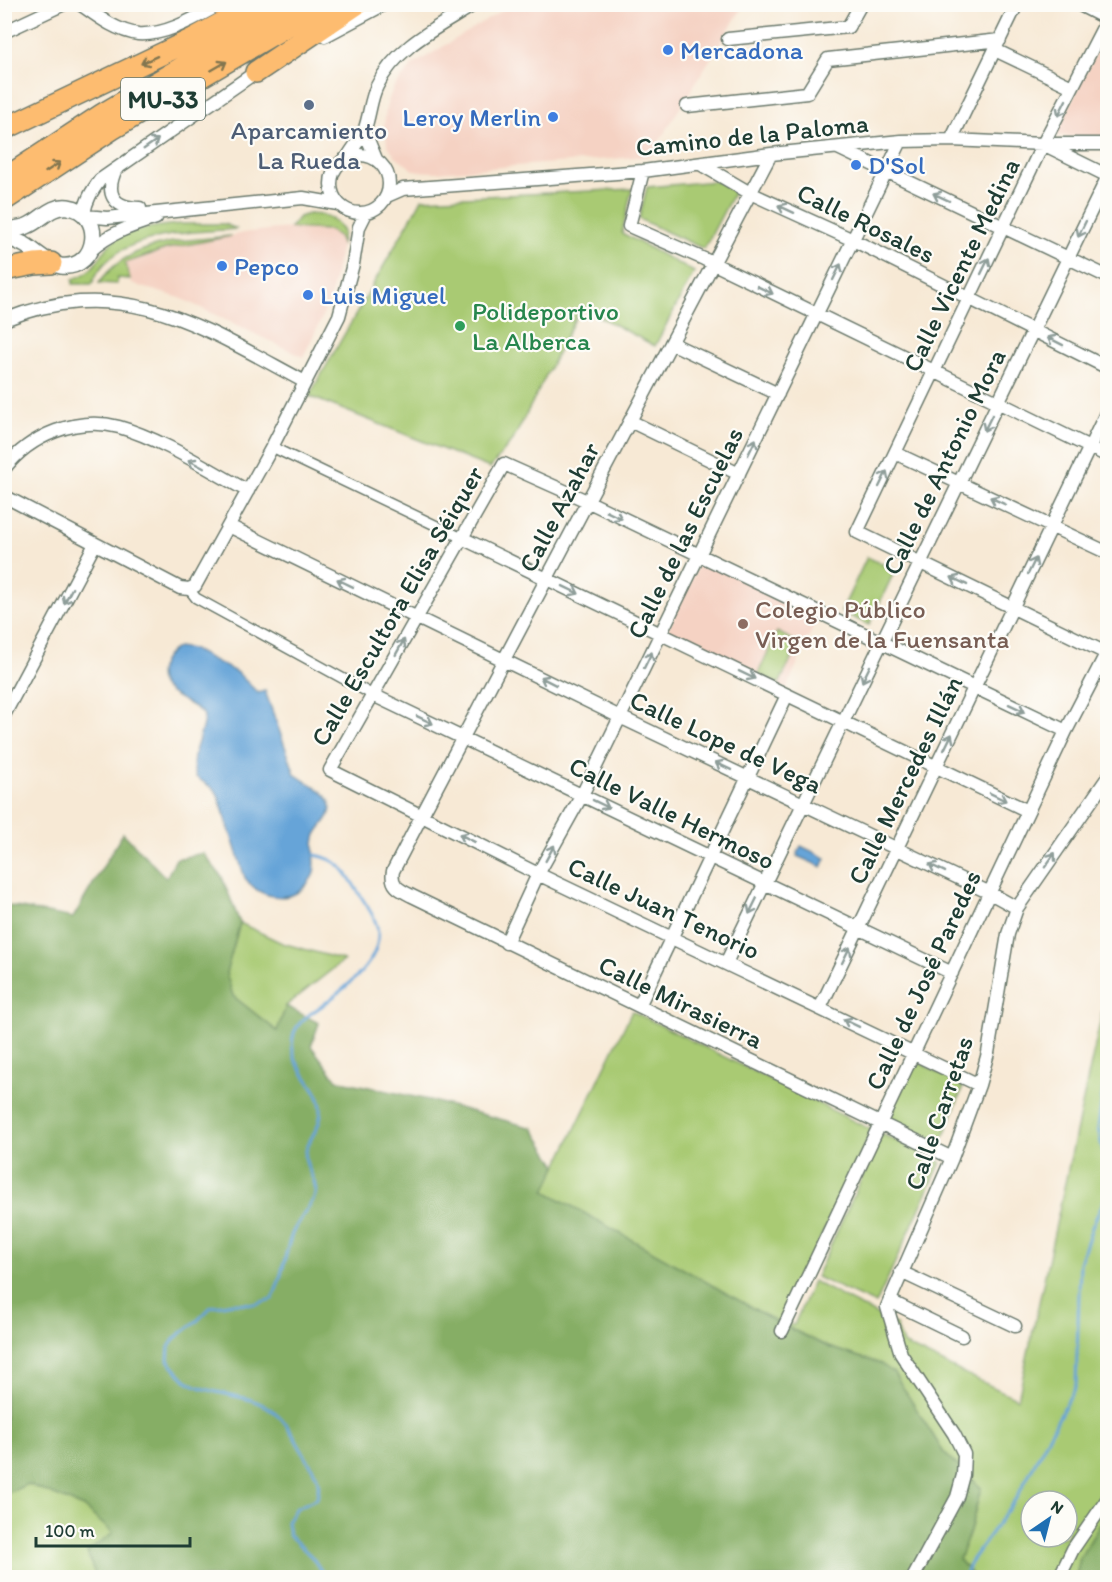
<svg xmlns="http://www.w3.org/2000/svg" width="1112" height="1582" font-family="Itim,sans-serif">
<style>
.built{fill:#f5d2c3}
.green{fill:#a9ca73;stroke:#648454;stroke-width:1.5;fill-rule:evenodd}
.forest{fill:#86ae65;stroke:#52764c;stroke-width:1.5}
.water{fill:#66a4d8;stroke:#427086;stroke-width:1.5}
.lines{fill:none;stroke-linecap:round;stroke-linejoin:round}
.stream{stroke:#66a4d8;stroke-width:3}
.pedestrian-casing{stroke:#6b796c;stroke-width:12}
.minor-casing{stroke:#6b796c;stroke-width:15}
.tertiary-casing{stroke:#6b796c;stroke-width:18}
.motorway-casing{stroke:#6b796c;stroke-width:24}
.pedestrian{stroke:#fff;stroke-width:9}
.minor{stroke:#fff;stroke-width:12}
.tertiary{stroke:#fff;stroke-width:15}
.motorway{stroke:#fdbc70;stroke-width:21}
.oneway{stroke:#83764f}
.oneway2{stroke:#8f9e9a}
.shop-dot{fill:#3f7fe0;stroke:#fdfcf7;stroke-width:2}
.service-dot{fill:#5c6f8a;stroke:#fdfcf7;stroke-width:2}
.leisure-dot{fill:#2e9e5b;stroke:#fdfcf7;stroke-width:2}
.education-dot{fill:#8d6e63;stroke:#fdfcf7;stroke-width:2}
.labels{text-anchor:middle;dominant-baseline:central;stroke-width:4.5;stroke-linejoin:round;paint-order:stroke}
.shield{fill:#fdfcf7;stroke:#62766e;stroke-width:1.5}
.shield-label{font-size:24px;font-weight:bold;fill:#1f3d34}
.shop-label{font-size:26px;fill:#366cbe;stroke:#fdfcf7;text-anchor:start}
.service-label{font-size:26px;fill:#4e5e75;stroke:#fdfcf7}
.street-label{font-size:26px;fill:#1f3d34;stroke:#fdfcf7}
.leisure-label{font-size:26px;fill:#27864d;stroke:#fdfcf7;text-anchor:start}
.education-label{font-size:26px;fill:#785e54;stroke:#fdfcf7;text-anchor:start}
</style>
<rect width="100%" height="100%" fill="#fdfcf7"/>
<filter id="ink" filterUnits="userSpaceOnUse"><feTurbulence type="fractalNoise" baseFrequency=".0167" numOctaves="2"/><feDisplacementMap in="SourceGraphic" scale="12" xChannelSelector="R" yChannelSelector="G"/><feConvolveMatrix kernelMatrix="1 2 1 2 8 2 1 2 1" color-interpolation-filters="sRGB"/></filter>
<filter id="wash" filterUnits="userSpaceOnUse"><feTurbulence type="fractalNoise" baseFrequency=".008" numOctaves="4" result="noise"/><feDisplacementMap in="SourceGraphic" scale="24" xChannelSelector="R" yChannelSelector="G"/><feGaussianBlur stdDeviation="1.35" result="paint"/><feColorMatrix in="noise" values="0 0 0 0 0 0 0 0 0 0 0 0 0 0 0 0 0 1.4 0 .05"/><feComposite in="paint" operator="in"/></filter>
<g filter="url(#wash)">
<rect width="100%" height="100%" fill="#f7e9d5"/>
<path class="built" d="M511,5H744L650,156L435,172L415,171L396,157L387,144L384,127L386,107L393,88L413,65Z
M1107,31V136H1055Z
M290,228L329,230L338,236L341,244L332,291L322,318L303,357L180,298L132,284L124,263L166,249L249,232Z
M701,560L818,616L786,690L667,632Z"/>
<path class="green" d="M717,181L734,192L704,249L639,219L647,187Z
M632,189L622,233L694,272L655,346L581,307L513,440L490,468L309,396L422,199Z
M308,214C325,214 335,217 343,232L341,244L338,236L329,230L290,228L299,217Z
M181,224H224L237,229C191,233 111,231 92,284H73V279C97,272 97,256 113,241C125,229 164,225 181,224Z
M231,236L166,249L125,263L130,279L117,278V284L99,283C128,240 184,241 231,236Z
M867,557L895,570L869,625L841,612Z
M777,632L799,643L779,684L758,674Z
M240,923L282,943L344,960L286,1006L277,1031L233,996L226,973Z
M1107,990V1513L1080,1558L1076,1577H974L959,1559L970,1531L981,1488L944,1453L933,1435L881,1364L828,1347L779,1323L545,1191L632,1011L872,1130L780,1323L794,1325L813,1281L896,1325L903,1344L1018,1399ZM1031,1501H1067V1537H1031Z
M916,1060L963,1087L941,1143L887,1119Z
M882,1134L941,1162L876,1304L816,1277Z
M28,1484L83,1507L114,1533L87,1552L96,1577L5,1578V1494Z"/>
<path class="forest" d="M123,833L166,878L176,859L203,853L222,877L240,923L226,973L233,996L277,1031L286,1006L319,1023L311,1046L337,1080L429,1100L533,1128L557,1166L545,1191L779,1323L828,1347L881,1364L894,1373L944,1453L981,1488L970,1531L959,1559L974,1578L96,1577L87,1552L113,1533L83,1507L28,1484L5,1494V905L73,918Z
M1107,1513V1577H1076L1080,1558Z"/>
<path class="water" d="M178,647L192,649L238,673L258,693L265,691L295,774C305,783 325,789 330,803C334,817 321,824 316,835C311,846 317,861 314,872C314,876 310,880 307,884C290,905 259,898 245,878L219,798L215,790L196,777C187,756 204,736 204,715C191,699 153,695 160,669C163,658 169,652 178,647Z
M801,846L826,858L822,867L797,856Z"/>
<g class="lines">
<path class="stream" d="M315,855C342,860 346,873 360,895C367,906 379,922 378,936C378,965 343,989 323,1005C312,1013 299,1020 294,1033C284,1065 319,1082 321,1108C322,1127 309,1137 306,1151C302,1166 319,1180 315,1195C314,1202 296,1224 292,1234C284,1255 283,1278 272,1299L255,1304L233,1303L211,1307L197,1321L175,1338L169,1347L168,1360C174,1368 181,1377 190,1383C218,1398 256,1392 280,1417C290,1427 297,1443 305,1456C314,1471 322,1479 317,1498L295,1509L287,1522L289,1535L312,1557L326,1578
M1108,1009L1104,1038L1106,1071L1098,1128L1108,1175
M964,1578L970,1562L1017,1497L1076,1385L1080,1263L1093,1224L1108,1193"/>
</g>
</g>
<g filter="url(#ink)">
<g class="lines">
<defs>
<path id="pedestrian" d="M272,447L462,538
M189,589L196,598L373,695"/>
<path id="minor" d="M80,4C97,16 116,31 138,34C166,36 197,17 221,4
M1078,4L1107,19
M4,32L64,4
M325,36L385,4
M728,39L848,27L861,4
M995,50L1072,87
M687,106L807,93L828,59L1000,40
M364,130L376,159
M951,140L1017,4
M838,148L1108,277
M771,154L422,815L393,871C390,886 400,890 412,896L952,1158
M331 184a29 29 0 1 1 58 0a29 29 0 1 1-58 0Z
M347,158C352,149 360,140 364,131C370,116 370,100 377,86C396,46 439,27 475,4
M702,165L750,193L853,240L1108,368
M116,169C105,193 112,208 140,208
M643,171L629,226L704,259L1108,456
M387,196L403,189L643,171L771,154L901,141L951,140L1043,144H1108
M84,214C86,200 92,191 100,180L259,70
M86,216L107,218L303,198L338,204
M90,251C110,233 131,226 156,218
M4,320C124,272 202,327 305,382
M671,343L778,394
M630,421L739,474
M895,453L1108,553
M4,469C30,435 77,416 119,427C162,439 209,470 248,491
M4,496L180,588L189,589L195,586L272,447L339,316L353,264L359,227L366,213
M229,526L620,717L990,893L1017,908
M462,538L1028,811
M1106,653L857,532L1043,144L1108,18
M373,695L952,973
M4,715L95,544
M506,943L538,874L582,795L901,141
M726,963L1108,176L1043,144
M639,1006L787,695
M820,1008L1108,409
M979,1085L538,874L330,770L504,464L587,501L1066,731
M901,1272L1015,1326
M890,1301L962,1336
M782,1331L1066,731L1108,650
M913,1578L957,1497L963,1475L964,1454L954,1434L901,1354L887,1307L952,1158L979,1085L988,1053L1008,934L1017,908L1108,777
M1059,1578L1073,1549L1108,1498"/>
<path id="tertiary" d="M4,230C12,229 20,229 27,226C42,220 50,205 68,207C105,212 99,270 61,266C47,264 37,252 25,245C19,242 11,239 4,235"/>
<path id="motorway" d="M256,72L357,4
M4,129L193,39L257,4
M4,179L103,114L290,4
M4,200L112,129L324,4
M4,270L35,264L51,263"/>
</defs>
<use href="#pedestrian" class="pedestrian-casing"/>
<use href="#minor" class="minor-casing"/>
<use href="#tertiary" class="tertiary-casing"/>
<use href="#motorway" class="motorway-casing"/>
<use href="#pedestrian" class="pedestrian"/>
<use href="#minor" class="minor"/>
<use href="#tertiary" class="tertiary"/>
<use href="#motorway" class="motorway"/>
</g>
<defs><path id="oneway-shaft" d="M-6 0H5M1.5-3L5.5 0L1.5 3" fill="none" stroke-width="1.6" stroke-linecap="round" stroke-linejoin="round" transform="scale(1.5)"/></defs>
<g class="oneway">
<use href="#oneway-shaft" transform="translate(149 60) rotate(155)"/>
<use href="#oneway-shaft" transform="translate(219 66) rotate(-30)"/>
<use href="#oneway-shaft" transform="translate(53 167) rotate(-33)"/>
</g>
<g class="oneway2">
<use href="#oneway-shaft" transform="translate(1062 108) rotate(117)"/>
<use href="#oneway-shaft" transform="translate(151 144) rotate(-35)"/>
<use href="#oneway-shaft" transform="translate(941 197) rotate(-155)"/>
<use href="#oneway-shaft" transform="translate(786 209) rotate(-155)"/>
<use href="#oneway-shaft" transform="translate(1082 229) rotate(116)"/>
<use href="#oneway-shaft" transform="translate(985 266) rotate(-64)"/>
<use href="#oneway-shaft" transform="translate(837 272) rotate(-64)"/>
<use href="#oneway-shaft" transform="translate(765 290) rotate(26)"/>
<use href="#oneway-shaft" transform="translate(1055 341) rotate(-153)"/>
<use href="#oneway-shaft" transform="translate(988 423) rotate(116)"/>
<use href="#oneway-shaft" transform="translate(752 447) rotate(-64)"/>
<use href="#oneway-shaft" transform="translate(196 464) rotate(-152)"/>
<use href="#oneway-shaft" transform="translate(883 479) rotate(-64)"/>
<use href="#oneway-shaft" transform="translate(998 501) rotate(-155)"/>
<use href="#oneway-shaft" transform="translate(614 515) rotate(26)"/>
<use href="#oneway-shaft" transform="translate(1032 566) rotate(-64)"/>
<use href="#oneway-shaft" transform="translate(959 581) rotate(-154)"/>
<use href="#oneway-shaft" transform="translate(345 583) rotate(-154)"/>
<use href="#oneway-shaft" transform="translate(571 590) rotate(26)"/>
<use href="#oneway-shaft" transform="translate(68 596) rotate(118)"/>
<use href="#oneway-shaft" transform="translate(400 647) rotate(-61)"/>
<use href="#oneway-shaft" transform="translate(648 660) rotate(-64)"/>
<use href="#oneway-shaft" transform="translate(866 674) rotate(116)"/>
<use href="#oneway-shaft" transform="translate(747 675) rotate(26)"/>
<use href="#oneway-shaft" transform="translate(548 681) rotate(-153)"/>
<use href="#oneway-shaft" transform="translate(1017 708) rotate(25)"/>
<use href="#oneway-shaft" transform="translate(425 720) rotate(26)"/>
<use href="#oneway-shaft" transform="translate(948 742) rotate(-64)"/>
<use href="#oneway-shaft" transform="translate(723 766) rotate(-154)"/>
<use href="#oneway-shaft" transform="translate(998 797) rotate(26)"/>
<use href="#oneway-shaft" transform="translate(601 804) rotate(26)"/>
<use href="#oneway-shaft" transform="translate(467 838) rotate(-153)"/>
<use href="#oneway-shaft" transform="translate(550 853) rotate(-61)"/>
<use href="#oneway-shaft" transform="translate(1050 860) rotate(-55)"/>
<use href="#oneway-shaft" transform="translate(937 868) rotate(-154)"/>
<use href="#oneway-shaft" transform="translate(753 906) rotate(116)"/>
<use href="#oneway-shaft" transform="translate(846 955) rotate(-64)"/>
<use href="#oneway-shaft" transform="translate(851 1023) rotate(-154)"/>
</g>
</g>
<g class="shop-dot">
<circle cx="668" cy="50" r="6"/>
<circle cx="553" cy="117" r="6"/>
<circle cx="856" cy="165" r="6"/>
<circle cx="222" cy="266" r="6"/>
<circle cx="308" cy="295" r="6"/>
</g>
<circle class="service-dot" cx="309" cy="105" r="6"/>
<circle class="leisure-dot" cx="460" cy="326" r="6"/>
<circle class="education-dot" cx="743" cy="624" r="6"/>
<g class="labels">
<rect class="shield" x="121" y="78" width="84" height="42" rx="4.5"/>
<g class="shield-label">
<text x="163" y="99">MU-33</text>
</g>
<g class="shop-label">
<text x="680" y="50">Mercadona</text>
<text x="541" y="117" text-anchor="end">Leroy Merlin</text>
<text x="868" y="165">D'Sol</text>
<text x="234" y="266">Pepco</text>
<text x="320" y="295">Luis Miguel</text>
</g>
<g class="service-label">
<text x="309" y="130">Aparcamiento<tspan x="309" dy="30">La Rueda</tspan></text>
</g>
<g class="street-label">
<text transform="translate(752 135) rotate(-6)">Camino de la Paloma</text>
<text transform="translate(866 223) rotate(26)">Calle Rosales</text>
<text transform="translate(961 265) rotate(-64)">Calle Vicente Medina</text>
<text transform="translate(944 462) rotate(-64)">Calle de Antonio Mora</text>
<text transform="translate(559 507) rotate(-62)">Calle Azahar</text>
<text transform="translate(685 533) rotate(-64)">Calle de las Escuelas</text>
<text transform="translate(397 606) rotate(-60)">Calle Escultora Elisa Séiquer</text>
<text transform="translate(726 742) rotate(25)">Calle Lope de Vega</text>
<text transform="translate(905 780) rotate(-64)">Calle Mercedes Illán</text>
<text transform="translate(672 813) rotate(26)">Calle Valle Hermoso</text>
<text transform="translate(664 908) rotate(25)">Calle Juan Tenorio</text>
<text transform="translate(923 980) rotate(-65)">Calle de José Paredes</text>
<text transform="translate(681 1002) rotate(26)">Calle Mirasierra</text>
<text transform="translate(939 1113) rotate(-71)">Calle Carretas</text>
</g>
<g class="leisure-label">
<text x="472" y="311">Polideportivo<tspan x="472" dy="30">La Alberca</tspan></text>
</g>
<g class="education-label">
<text x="755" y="609">Colegio Público<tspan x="755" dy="30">Virgen de la Fuensanta</tspan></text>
</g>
</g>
<rect width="1112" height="1582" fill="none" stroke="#fdfcf7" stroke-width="24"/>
<g transform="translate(1049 1519) rotate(35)"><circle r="28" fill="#fdfcf7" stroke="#a4b0a9" stroke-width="1.5"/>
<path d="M0-4.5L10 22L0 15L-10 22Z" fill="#1f6fb2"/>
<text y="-9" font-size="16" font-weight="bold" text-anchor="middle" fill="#1f3d34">N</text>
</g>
<path d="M36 1537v9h154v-9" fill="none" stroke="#1f3d34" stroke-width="3"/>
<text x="45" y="1537" font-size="18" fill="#1f3d34" stroke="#fdfcf7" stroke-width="4.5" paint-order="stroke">100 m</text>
</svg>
